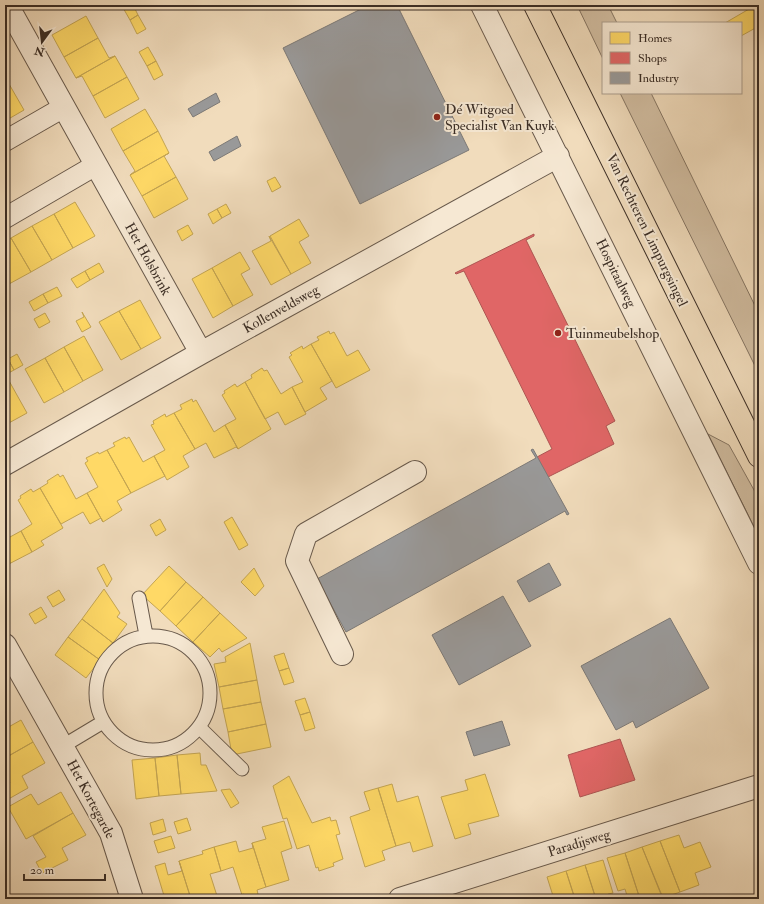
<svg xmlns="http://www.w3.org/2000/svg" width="764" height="904" font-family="'IM FELL Double Pica',serif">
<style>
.green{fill:#d2bea2;stroke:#867664}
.homes{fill:#ffd966;stroke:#c4a552}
.shops{fill:#e06666;stroke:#ae5552}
.industry{fill:#999;stroke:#7c7976}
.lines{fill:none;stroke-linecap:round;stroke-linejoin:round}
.service-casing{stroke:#68594b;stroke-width:15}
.pedestrian-casing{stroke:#68594b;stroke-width:22}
.minor-casing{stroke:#68594b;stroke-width:24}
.primary-casing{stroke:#3a2d25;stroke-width:24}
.service{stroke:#f6e8d3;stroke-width:13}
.pedestrian{stroke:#f6e8d3;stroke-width:20}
.minor{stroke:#f6e8d3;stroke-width:22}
.primary{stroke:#f1dcbc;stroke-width:22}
.poi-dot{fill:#8f2418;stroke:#f6e8d3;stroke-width:1.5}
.labels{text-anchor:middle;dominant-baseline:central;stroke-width:4;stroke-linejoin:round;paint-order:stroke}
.poi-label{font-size:14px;fill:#3a2d25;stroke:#f6e8d3;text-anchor:start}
.street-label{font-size:14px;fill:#3a2d25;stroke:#f6e8d3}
</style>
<rect width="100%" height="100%" fill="#f1dcbc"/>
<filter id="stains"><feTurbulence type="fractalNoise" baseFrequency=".005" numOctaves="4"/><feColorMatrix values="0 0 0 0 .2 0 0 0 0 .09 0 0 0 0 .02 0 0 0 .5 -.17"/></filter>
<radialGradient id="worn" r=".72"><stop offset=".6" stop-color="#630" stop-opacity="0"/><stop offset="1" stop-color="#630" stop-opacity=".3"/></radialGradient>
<path class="green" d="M577,5H608L617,23H603V59Z
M620,93H651L759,314V374Z
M708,434L729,445L759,499V537Z"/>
<path class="homes" d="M124,5H133L138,15L130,20L122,6Z
M756,5H759V26L741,36V23H725Z
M138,15L146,29L137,34L130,20Z
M86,16L98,38L64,57L52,35Z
M98,38L109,58L115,56L76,78L64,57Z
M148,47L156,61L147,66L139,52Z
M115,56L127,77L93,96L82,76L76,78Z
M156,61L163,75L154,80L147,66Z
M5,77L24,110L5,121Z
M127,77L139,99L105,118L93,96Z
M145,109L158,131L123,151L111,129Z
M158,131L169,153L130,175L135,171L123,151Z
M169,153L164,156L176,177L142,196L130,175Z
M176,177L188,199L154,218L142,196Z
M275,177L281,187L272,192L267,181Z
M75,202L95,236L73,248L54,214Z
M226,204L231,213L222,218L217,209Z
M217,209L222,218L213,224L208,214Z
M54,214L73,248L52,260L32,226Z
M299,219L309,236L299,242L311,263L291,274L270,236Z
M188,225L193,234L182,241L177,231Z
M32,226L52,260L31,272L11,238Z
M269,236L291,274L271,285L252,251L271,241Z
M11,238L31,272L9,284L5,277V241Z
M240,252L250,269L241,274L253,295L233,306L212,268Z
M99,263L104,272L90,280L85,271Z
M212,268L233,306L213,318L192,279Z
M85,271L90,280L77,288L71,279Z
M57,287L62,296L48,303L43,294Z
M43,294L48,303L34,311L29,302Z
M140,300L161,338L141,349L119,311Z
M119,311L141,349L121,360L99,322Z
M82,312L91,327L82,332L76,321L84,317Z
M45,313L50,322L39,328L34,319Z
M329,331L330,334L334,332L347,356L358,350L370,370L336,388L311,344L319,340L317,337Z
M84,336L103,370L83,381L64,347Z
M311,344L332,381L320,388L327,399L305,412L292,387L303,382L289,357L292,355L290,353L302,346L303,349Z
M64,347L83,381L64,392L45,358Z
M17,354L23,365L14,370L8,359Z
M45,358L64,392L44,403L25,369Z
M8,359L14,370L5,375V361Z
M262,368L264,371L267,370L281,394L292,387L306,414L285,425L278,412L265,419L245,382L252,378L251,375Z
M8,379L27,413L7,424L5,421V381Z
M245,382L271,429L238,449L225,425L236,419L222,395L225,393L224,391L235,384L237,387Z
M192,399L193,402L196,400L214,432L225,425L238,449L236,447L214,458L206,443L195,449L174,413L182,409L180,405Z
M174,413L195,449L183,456L189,467L167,480L154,456L165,450L151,425L154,424L153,421L165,414L166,417Z
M125,437L126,439L129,437L143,462L154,456L165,476L131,493L107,450L115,446L113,443Z
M107,450L131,493L117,501L122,510L103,522L87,493L98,487L85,463L88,461L86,458L98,452L99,454Z
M58,474L60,477L63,475L76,499L87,493L103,522L101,518L90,524L83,512L61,524L40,488L48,483L47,481Z
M40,488L63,528L41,541L44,545L32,552L21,531L32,524L18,500L21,498L20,496L31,489L33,492Z
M232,517L248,545L239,550L224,522Z
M160,519L166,530L156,536L150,525Z
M5,528L10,537L21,531L32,552L5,566Z
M104,564L112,579L107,587L97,568Z
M169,566L186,582L160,611L142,595Z
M254,568L264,586L255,596L241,582Z
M186,582L203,597L176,626L160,611Z
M104,589L120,613L117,617L127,624L113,643L82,619Z
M59,590L65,600L53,607L47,597Z
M203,597L220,613L193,642L176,626Z
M41,607L47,617L35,624L29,614Z
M220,613L247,638L222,652L219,648L210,657L193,642Z
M82,619L113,643L100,660L68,637Z
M68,637L100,660L86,678L55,655Z
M250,643L257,680L219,687L214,664L226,662L225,657Z
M284,653L289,668L279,671L274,656Z
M289,668L294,682L284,685L279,671Z
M257,680L261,702L223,709L219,687Z
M305,698L310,712L300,715L295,701Z
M261,702L266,724L228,732L223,709Z
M310,712L315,728L305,731L300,715Z
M21,720L33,742L5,758V729Z
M266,724L271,747L232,755L228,732Z
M33,742L45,763L22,776L28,788L5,801V785L10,783L5,775V758Z
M200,753L201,765H206L217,791L181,794L177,755Z
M177,755L181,794L159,796L155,758Z
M155,758L159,796L136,799L132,760Z
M485,774L499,816L468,824L471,834L455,839L441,797L468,790L465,780Z
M289,776L312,823L330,817L331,821L336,820L340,834L336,835L343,859L333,863L334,866L319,871L318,867L316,868L309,845L297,849L287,818L283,819L273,786Z
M392,784L397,802L418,796L433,846L413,852L410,842L396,846L378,788Z
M378,788L396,846L382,851L385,860L365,867L350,817L370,810L364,792Z
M230,789L239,803L231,808L221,790Z
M61,792L73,813L26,839L8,807L31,794L38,805Z
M73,813L86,835L62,848L68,860L42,873L36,862L46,857L33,836Z
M187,818L191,830L178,834L174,822Z
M163,819L166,831L153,835L150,823Z
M284,821L292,848L281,852L289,880L266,887L252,843L266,839L262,827Z
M679,835L684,848L700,842L711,867L695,873L699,885L680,892L660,841Z
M171,836L175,848L158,853L154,841Z
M236,841L239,852L253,848L252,843L266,887L257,890L258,894L245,898L244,894L242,895L233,867L221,871L214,847Z
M660,841L680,892L663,898L642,847Z
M214,847L221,871L210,874L218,899H191L179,861L203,854L202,851Z
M642,847L660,892L663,898L640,899L625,853Z
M625,853L640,899H628L625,889L618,891L607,858Z
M603,860L613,893L608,894L609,899H596L585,865Z
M179,861L191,899H165L155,866L165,863L168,875L182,871Z
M585,865L596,899H575L566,871Z
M566,871L575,899H554L547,877Z"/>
<path class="shops" d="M534,234V236L526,240L615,421L606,426L614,444L548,477L537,457L552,449L464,271L456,274L455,273Z
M620,739L635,780L580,797L568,755Z"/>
<path class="industry" d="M369,5H397L469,150L360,204L283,48Z
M216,93L220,102L193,117L188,109Z
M237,136L241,146L214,161L209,152Z
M533,449L569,514L567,515L565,511L346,632L317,579L536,458L531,450Z
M549,563L561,585L529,602L517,581Z
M503,596L531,646L459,685L432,635Z
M670,618L709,688L636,728L633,721L616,730L581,666Z
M502,721L510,745L474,756L466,732Z"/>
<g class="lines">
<defs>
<path id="service" d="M139,598L146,635
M96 693a57 57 0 1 1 114 0a57 57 0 1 1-114 0Z
M200,728L242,769
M63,746L103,722"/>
<path id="pedestrian" d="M5,141L64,107
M5,218L96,165"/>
<path id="minor" d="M7,5L201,353
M482,5L759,563
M5,464L201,353L558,156
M5,645L111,833L132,899
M342,654L297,561L306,534L415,472
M400,899L759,786"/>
<path id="primary" d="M535,5L759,456"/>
</defs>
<use href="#service" class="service-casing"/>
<use href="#pedestrian" class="pedestrian-casing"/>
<use href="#minor" class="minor-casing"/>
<use href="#primary" class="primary-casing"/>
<use href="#service" class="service"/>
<use href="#pedestrian" class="pedestrian"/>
<use href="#minor" class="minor"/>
<use href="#primary" class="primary"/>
</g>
<g class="poi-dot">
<circle cx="437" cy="117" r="4"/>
<circle cx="558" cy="333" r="4"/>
</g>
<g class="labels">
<g class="poi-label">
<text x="445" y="109">Dé Witgoed<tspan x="445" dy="16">Specialist Van Kuyk</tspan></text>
<text x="566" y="333">Tuinmeubelshop</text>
</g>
<g class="street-label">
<text transform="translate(647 230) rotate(64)">Van Rechteren Limpurgsingel</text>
<text transform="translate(148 259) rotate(61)">Het Holsbrink</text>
<text transform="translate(616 273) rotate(64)">Hospitaalweg</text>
<text transform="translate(281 309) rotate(-29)">Kollenveldsweg</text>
<text transform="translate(91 799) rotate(62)">Het Kortegarde</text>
<text transform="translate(579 843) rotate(-17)">Paradijsweg</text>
</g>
</g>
<rect width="764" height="904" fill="none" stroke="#f1dcbc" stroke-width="20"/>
<rect x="6" y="6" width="752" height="892" fill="none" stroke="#3a2d25" stroke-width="2"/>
<rect x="10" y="10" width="744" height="884" fill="none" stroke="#3a2d25"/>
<rect x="602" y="22" width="140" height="72" fill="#f6e8d3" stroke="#ab9d8d"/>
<rect x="610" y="32" width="20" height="12" fill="#ffd966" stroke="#ab9d8d"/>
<text x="638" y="42" font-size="12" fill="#3a2d25">Homes</text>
<rect x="610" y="52" width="20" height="12" fill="#e06666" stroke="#ab9d8d"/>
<text x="638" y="62" font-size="12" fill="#3a2d25">Shops</text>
<rect x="610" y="72" width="20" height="12" fill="#999999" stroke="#ab9d8d"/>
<text x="638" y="82" font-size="12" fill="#3a2d25">Industry</text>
<g transform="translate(42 42) rotate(195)" stroke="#f6e8d3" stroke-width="3" paint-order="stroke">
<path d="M0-3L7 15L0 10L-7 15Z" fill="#3a2d25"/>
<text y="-6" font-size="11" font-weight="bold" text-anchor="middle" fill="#3a2d25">N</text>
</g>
<path d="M24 874v6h81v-6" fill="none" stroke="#3a2d25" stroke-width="2"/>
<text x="30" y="874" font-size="12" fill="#3a2d25" stroke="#f6e8d3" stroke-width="3" paint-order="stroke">20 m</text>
<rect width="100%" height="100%" filter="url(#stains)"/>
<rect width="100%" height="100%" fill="url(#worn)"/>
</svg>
